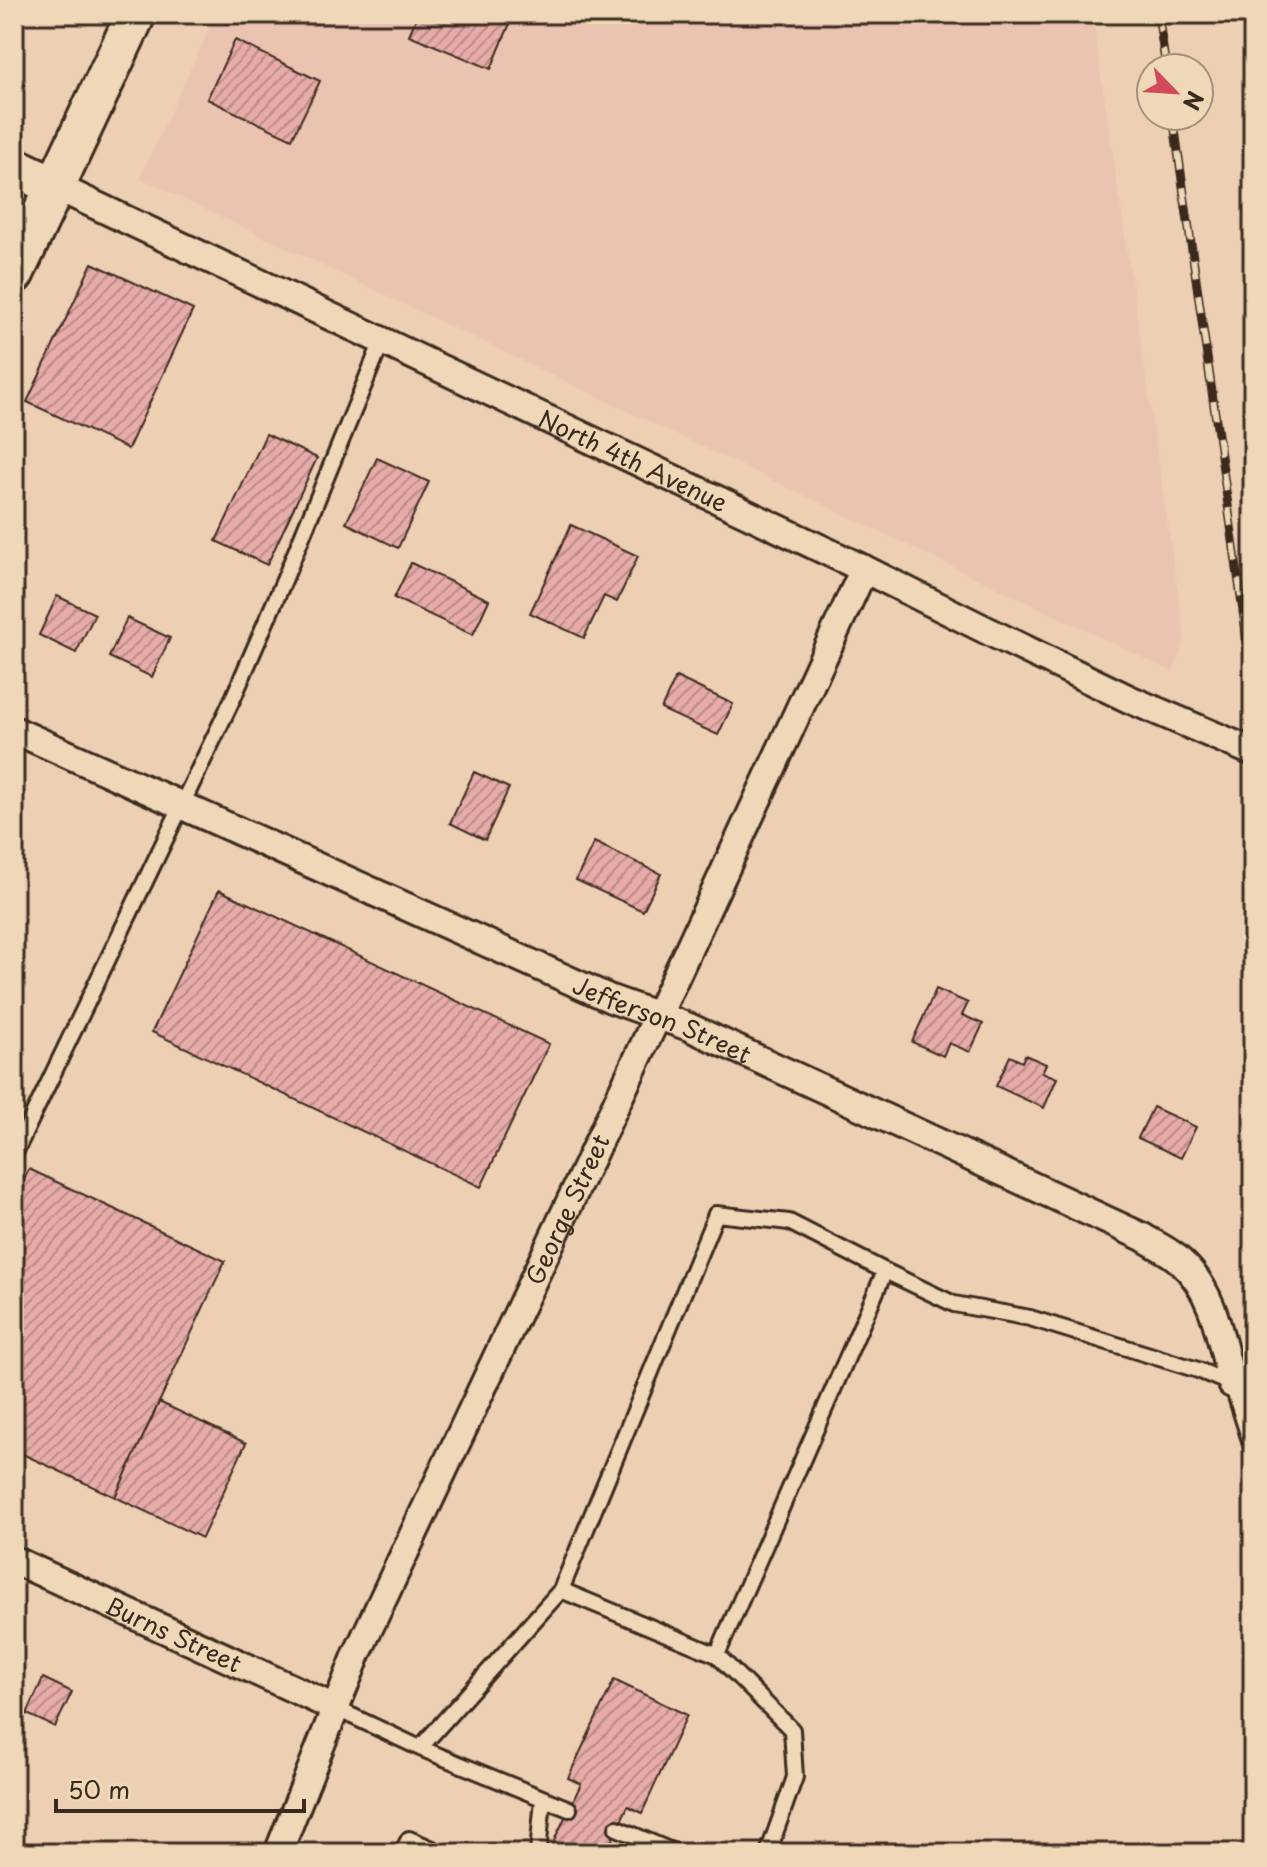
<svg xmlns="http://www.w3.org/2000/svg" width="1267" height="1867" font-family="'Playpen Sans',sans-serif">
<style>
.built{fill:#ebc4b1}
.building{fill:url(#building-hatch);stroke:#3b2a1e;stroke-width:2}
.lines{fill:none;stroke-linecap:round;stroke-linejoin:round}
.lane-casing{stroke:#3b2a1e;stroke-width:20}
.street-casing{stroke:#3b2a1e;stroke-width:32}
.secondary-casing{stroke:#3b2a1e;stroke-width:44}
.lane{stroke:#eed8b7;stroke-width:14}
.street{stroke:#eed8b7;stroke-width:26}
.secondary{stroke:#eed8b7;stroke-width:38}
.rail-casing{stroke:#3b2a1e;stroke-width:9}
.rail{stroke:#eed8b7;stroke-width:6;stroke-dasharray:18;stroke-linecap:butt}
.labels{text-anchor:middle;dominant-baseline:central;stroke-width:7;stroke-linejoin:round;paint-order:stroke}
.street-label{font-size:24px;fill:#3b2a1e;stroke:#eed8b7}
</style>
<defs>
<pattern id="building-hatch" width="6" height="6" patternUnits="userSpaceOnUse" patternTransform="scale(2)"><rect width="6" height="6" fill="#e7aca9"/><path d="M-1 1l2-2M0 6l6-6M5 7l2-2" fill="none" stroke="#bc8c89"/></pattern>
</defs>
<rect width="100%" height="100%" fill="#edcfb4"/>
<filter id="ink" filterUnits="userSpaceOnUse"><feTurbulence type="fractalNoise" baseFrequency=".0125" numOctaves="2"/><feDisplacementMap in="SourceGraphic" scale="16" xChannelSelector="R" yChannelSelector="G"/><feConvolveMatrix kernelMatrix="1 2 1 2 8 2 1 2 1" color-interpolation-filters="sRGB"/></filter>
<g filter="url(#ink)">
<path class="built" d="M216,14H1092L1185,640L1173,672L140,178Z"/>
<path class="building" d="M418,14H495L511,21L491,69L409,35Z
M235,40L320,81L292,139L207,99Z
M92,263L193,310L128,449L27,402Z
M266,434L317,458L267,565L216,541Z
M377,458L429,482L398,548L346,523Z
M571,525L638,556L617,602L604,596L584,638L530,613Z
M411,563L489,600L473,635L394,598Z
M57,596L95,614L76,653L39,635Z
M127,618L170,638L152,677L109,657Z
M676,677L733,704L718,735L661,709Z
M474,772L509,788L485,840L450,823Z
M594,842L661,874L643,911L576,880Z
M219,890L549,1044L481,1187L152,1032Z
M936,989L968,1003L962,1015L983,1024L970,1052L949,1043L943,1056L912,1042Z
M1025,1055L1046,1064L1042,1072L1057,1078L1044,1108L996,1086L1010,1056L1022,1062Z
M1153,1107L1196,1127L1181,1158L1138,1138Z
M29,1169L225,1261L115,1497L14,1450V1201Z
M159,1402L246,1443L202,1538L115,1497Z
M14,1663L23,1668L14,1687Z
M43,1678L72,1692L55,1727L27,1714Z
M614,1680L687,1715L642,1813L628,1806L606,1853H558L550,1849L581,1784L568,1778Z"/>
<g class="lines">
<defs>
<path id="lane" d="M14,1155L234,696L285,578L382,341
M885,1271L954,1304L1030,1318L1198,1370L1232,1384L1253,1450
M717,1655L792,1730L795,1777L768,1853
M335,1708L420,1748L561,1590L716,1214L789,1222L885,1271L717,1655L561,1590
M420,1748L569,1809
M617,1828L676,1853
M402,1853L409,1839L442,1853
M538,1853L543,1799"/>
<g id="street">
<path id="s1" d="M55,186L864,569L998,636L1129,699L1253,752"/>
<path id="s2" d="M14,730L611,999L689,1027L1143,1237C1155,1245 1170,1251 1180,1261C1215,1291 1221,1342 1232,1384"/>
<path id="s3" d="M14,1560L335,1708"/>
<path id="s4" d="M278,1853L357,1654L658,1015L864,569"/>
</g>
<path id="secondary" d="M14,167L55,186
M14,274L136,14"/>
</defs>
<use href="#lane" class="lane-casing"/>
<use href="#street" class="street-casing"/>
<use href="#secondary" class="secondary-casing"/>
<use href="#lane" class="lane"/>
<use href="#street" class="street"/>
<use href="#secondary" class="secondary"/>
<defs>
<path id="rail" d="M1158,14L1166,68
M1173,116L1253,682"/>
</defs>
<use href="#rail" class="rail-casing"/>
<use href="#rail" class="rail"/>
</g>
</g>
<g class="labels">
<g class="street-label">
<text stroke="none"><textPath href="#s1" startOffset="640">North 4th Avenue</textPath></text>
<text stroke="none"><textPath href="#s2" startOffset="710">Jefferson Street</textPath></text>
<text stroke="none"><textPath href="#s4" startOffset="706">George Street</textPath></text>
<text stroke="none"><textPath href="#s3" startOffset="176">Burns Street</textPath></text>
</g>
</g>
<rect width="1267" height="1867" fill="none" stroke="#eed8b7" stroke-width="48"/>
<rect x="24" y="24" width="1219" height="1819" fill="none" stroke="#3b2a1e" stroke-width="3" filter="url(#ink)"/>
<g transform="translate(1175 92) rotate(115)"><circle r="38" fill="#eed8b7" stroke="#a6927a" stroke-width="2"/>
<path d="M0-6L14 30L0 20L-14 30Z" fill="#d1495b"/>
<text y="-12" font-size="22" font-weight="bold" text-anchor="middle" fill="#3b2a1e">N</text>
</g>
<path d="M56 1799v12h248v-12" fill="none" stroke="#3b2a1e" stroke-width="4"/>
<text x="68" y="1799" font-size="24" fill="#3b2a1e" stroke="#eed8b7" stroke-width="6" paint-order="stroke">50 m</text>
</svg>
